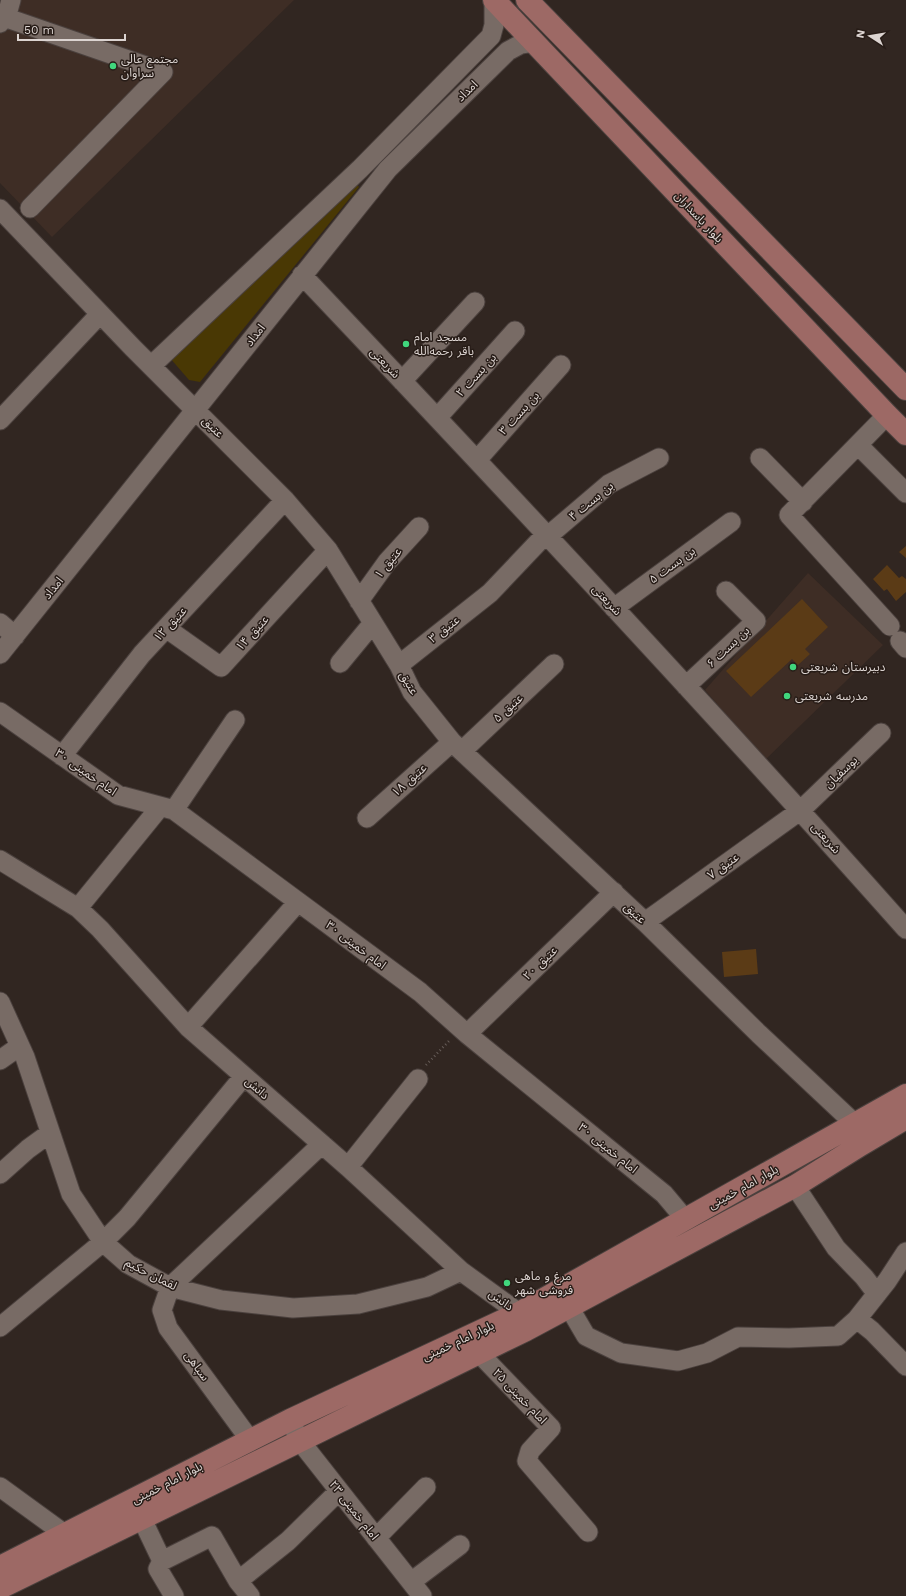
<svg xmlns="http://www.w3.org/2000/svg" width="906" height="1596" font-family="'Work Sans','Noto Sans Arabic',sans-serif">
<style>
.built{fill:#3e2d25}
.green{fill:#493804}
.building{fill:#5b3b16}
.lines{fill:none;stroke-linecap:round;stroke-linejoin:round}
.minor-casing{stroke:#4b413e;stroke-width:21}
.major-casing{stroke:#4b413e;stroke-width:24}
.path{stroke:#675d59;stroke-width:2.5;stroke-dasharray:1 3;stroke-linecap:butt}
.minor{stroke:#786b65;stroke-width:19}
.major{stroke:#9d6965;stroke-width:22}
.poi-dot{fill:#40d77d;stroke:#271c17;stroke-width:1.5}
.labels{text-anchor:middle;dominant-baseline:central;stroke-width:3;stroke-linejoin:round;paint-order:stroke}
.poi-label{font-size:12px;fill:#dcd4d1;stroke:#271c17;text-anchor:start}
.street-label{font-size:12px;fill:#dcd4d1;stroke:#271c17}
</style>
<rect width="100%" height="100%" fill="#312621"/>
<path class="built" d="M0,0H294L52,237L0,183Z
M808,573L883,645L765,760L705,690Z"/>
<path class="green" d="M354,181L359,187L200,382L189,380L170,358Z"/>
<path class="building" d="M906,546V558L899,552Z
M887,565L899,578L902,576L906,579V592L896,601L887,589L884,591L873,579Z
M802,599L828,627L805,649L810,654L798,665L792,659L751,697L726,671Z
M756,949L758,974L724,977L722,952Z"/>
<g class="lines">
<defs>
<path id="minor" d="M4,17L163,72L30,208
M0,23L8,11L11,0
M0,209L133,348L285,500L328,550L399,665L412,692L452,742L645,922L759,1034L855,1124
M302,275C506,490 709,707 906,929
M151,366L360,169L491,36L494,25V0
M402,381L475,302
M887,415L789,515L890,626
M437,418L515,331
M0,420L100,314
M859,446L906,493
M760,458L803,502
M477,460L561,365
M548,536L609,484L659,458
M359,601L387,562L419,527
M614,608L731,522
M0,623L15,636
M166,628L221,667L328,550
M900,641L906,648
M0,654L388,169L508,51L521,44L534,42
M340,663L373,623
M399,665L490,593L546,534
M686,686L756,621L726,591
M0,712L118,795L174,810L420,992L467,1034L664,1194L685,1219
M462,751L554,664
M62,756L142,654L285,500
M174,810L235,720
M367,818L452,742
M0,860L78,908L100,929L188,1027L348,1167L461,1271L519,1313
M78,908L160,807
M645,922L801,810L881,733
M0,1002L25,1057L71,1194L103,1242L128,1264L170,1287L221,1300L293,1308L358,1304L427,1287L461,1271
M188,1027L298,902
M467,1034L614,892
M0,1060L20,1046
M348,1167L418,1079
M0,1174L28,1149L50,1133
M795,1186L836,1248L864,1277L877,1294
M906,1252L887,1281L857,1319L872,1331L906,1366
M569,1307L586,1336L621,1353L678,1361L707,1353L738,1337L789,1338L838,1336L857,1319
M0,1327L103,1242L127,1218L244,1076
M479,1353L551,1428L530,1451L527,1461L588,1532
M290,1420L300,1441L422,1596
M250,1440L168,1328L162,1310L170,1287L322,1144
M0,1487L66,1535
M142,1519L162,1561L212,1536L238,1581L250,1596
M376,1538L426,1487
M162,1561L158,1569L174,1596
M238,1581L288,1541L339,1491
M411,1582L460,1545"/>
<path id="major" d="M494,0L887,415L906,434
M527,0L906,389
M0,1567L290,1420L519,1313L906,1095
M0,1588L526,1330L795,1186L859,1146L906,1118"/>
</defs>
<use href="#minor" class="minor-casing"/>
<use href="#major" class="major-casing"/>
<path class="path" d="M426,1065L450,1040"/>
<use href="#minor" class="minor"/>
<use href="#major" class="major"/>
</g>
<g class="poi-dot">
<circle cx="113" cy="66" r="4"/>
<circle cx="406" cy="344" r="4"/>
<circle cx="793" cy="667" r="4"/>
<circle cx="787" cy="696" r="4"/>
<circle cx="507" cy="1283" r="4"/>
</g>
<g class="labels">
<g class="poi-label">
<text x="121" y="59">مجتمع عالی<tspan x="121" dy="14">سراوان</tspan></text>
<text x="414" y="337">مسجد امام<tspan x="414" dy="14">باقر رحمه‌الله</tspan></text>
<text x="801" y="667">دبیرستان شریعتی</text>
<text x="795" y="696">مدرسه شریعتی</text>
<text x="515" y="1276">مرغ و ماهی<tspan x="515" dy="14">فروشی شهر</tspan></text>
</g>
<g class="street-label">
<text transform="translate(467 91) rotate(-44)">امداد</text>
<text transform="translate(699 217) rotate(47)">بلوار پاسداران</text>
<text transform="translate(255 335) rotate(-52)">امداد</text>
<text transform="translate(385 363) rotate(46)">شریعتی</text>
<text transform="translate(476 375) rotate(-48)">بن بست ۲</text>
<text transform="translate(519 413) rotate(-48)">بن بست ۳</text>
<text transform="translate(213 427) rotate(45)">عتیق</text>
<text transform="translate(591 501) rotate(-39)">بن بست ۴</text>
<text transform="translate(388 563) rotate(-51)">عتیق ۱</text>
<text transform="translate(672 565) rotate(-36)">بن بست ۵</text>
<text transform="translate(53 588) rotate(-51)">امداد</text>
<text transform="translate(607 600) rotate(47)">شریعتی</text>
<text transform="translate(170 624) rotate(-47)">عتیق ۱۲</text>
<text transform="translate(444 629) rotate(-38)">عتیق ۳</text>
<text transform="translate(252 633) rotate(-48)">عتیق ۱۴</text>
<text transform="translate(728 647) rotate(-43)">بن بست ۶</text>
<text transform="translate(409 683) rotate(60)">عتیق</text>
<text transform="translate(508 708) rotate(-43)">عتیق ۵</text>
<text transform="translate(86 772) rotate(35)">امام خمینی ۳۰</text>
<text transform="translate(841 772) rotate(-44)">یوسفیان</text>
<text transform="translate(409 780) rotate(-42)">عتیق ۱۸</text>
<text transform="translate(826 838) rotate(48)">شریعتی</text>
<text transform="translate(723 866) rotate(-36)">عتیق ۷</text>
<text transform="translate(635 913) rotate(43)">عتیق</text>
<text transform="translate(356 945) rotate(37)">امام خمینی ۳۰</text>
<text transform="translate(540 963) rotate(-44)">عتیق ۲۰</text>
<text transform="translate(257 1088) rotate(41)">دانش</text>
<text transform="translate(608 1148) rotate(39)">امام خمینی ۳۰</text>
<text transform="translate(743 1187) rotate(-29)">بلوار امام خمینی</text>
<text transform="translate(151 1274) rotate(27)">لقمان حکیم</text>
<text transform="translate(501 1300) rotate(36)">دانش</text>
<text transform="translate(458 1341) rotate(-25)">بلوار امام خمینی</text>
<text transform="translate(197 1366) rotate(54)">سپاهی</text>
<text transform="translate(520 1396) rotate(46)">امام خمینی ۲۵</text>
<text transform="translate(167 1483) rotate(-27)">بلوار امام خمینی</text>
<text transform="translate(354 1510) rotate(52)">امام خمینی ۲۳</text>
</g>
</g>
<g transform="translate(870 36) rotate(282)" stroke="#271c17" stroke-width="3" paint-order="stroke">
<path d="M0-3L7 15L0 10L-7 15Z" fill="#dcd4d1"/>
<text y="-6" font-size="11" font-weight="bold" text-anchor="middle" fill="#dcd4d1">N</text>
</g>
<path d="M18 34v6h107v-6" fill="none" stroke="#dcd4d1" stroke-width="2"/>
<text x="24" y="34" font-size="12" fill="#dcd4d1" stroke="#271c17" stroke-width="3" paint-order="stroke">50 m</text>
</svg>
